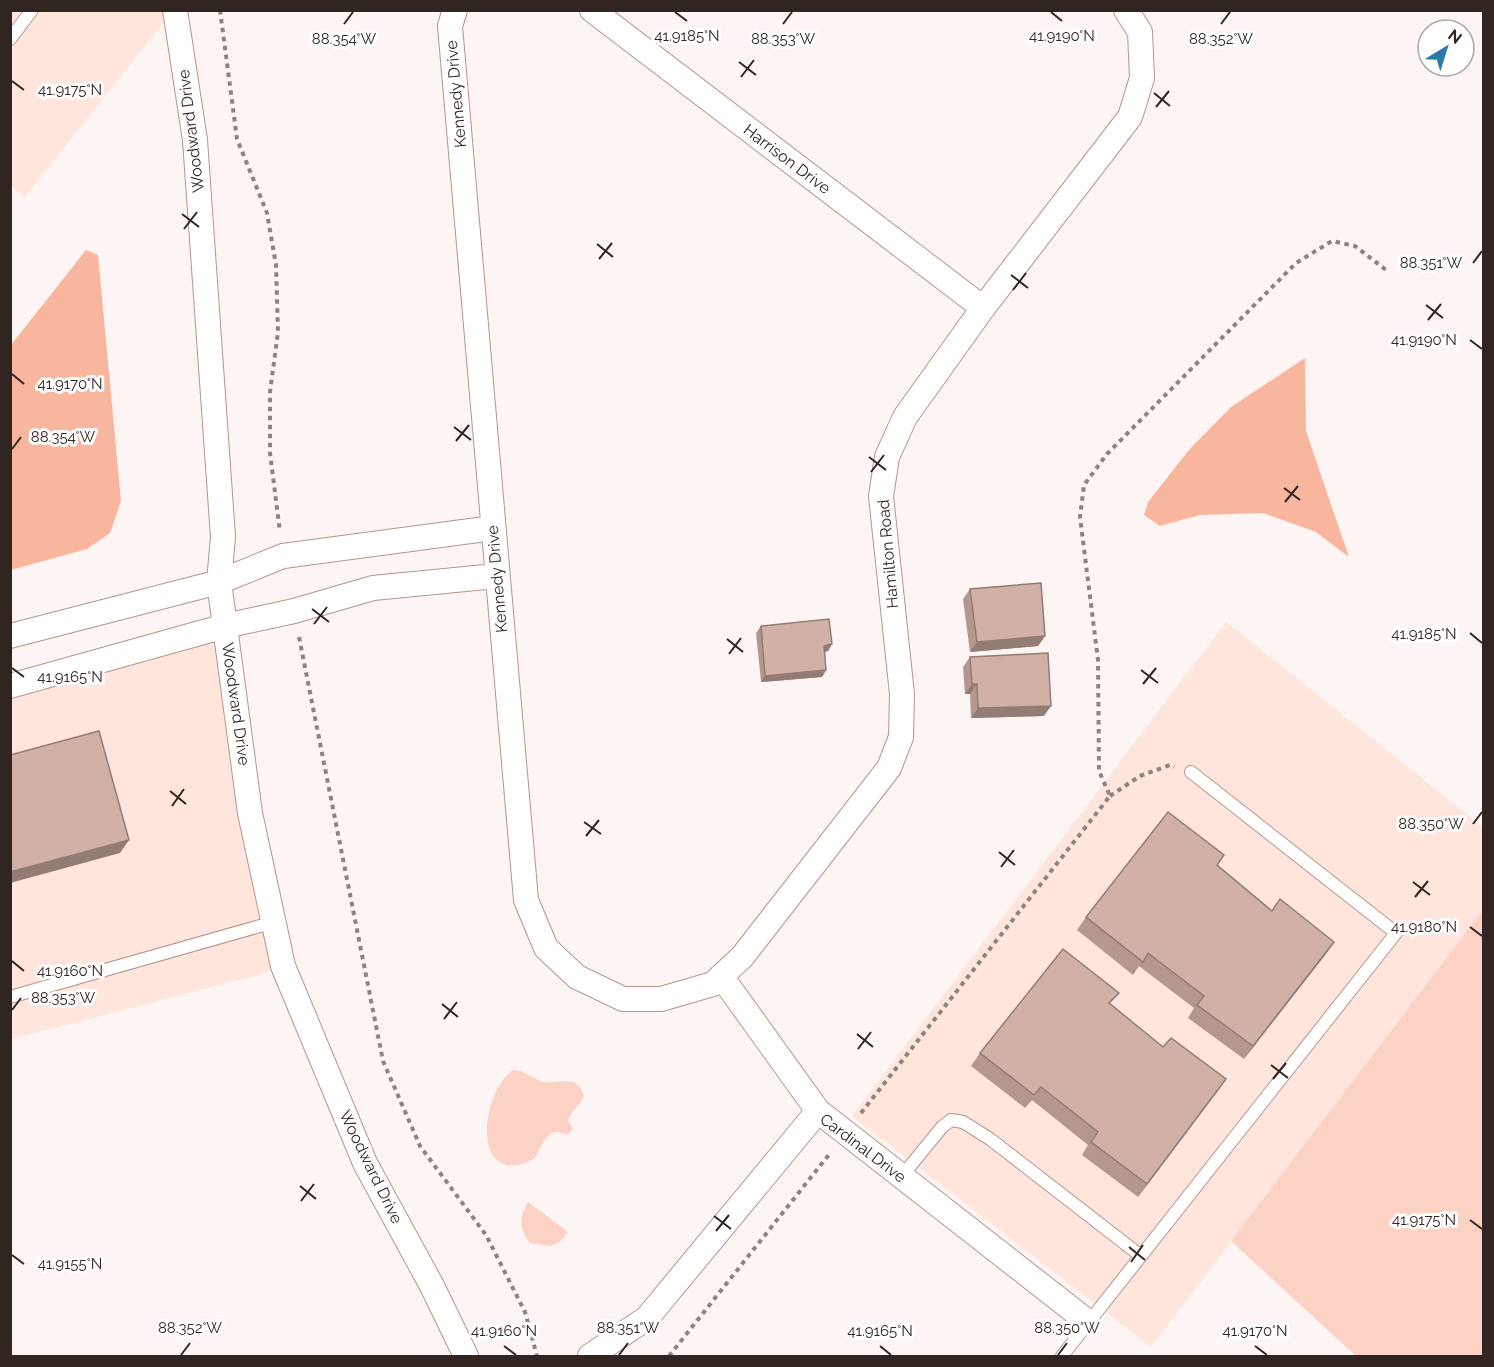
<svg xmlns="http://www.w3.org/2000/svg" width="1494" height="1367" font-family="Raleway,sans-serif">
<style>
.built{fill:#ffe5dc}
.green{fill:#fbd2c4}
.water{fill:#f8b69e}
.lines{fill:none;stroke-linecap:round;stroke-linejoin:round}
.service-casing{stroke:#b4968b;stroke-width:14}
.minor-casing{stroke:#b4968b;stroke-width:26}
.path{stroke:#8d8380;stroke-width:4;stroke-dasharray:4.5 4.5;stroke-linecap:butt}
.service{stroke:#fff;stroke-width:12}
.minor{stroke:#fff;stroke-width:24}
.wall{fill:#b4988e}
.shaded-wall{fill:#927c74}
.building{fill:#d1b1a5;stroke:#927c74;stroke-width:1.5}
.ticks{fill:none;stroke:#312521;stroke-width:2}
.labels{text-anchor:middle;dominant-baseline:central;stroke-width:6;stroke-linejoin:round;paint-order:stroke}
.street-label{font-size:16px;fill:#312521;stroke:#fff}
.ticks-label{font-size:15px;text-anchor:middle;fill:#312521;stroke:#fff;stroke-width:6;stroke-linejoin:round;paint-order:stroke}
</style>
<rect width="100%" height="100%" fill="#fcf5f3"/>
<path class="built" d="M165,10L167,18L25,197L11,185L10,11Z
M1226,622L1483,827V910L1151,1347L852,1116Z
M219,637L273,971L11,1039V694Z"/>
<path class="green" d="M1483,910V1356H1356L1231,1241Z
M513,1070C525,1070 533,1080 544,1082C553,1084 564,1079 572,1082C579,1084 582,1090 584,1096C580,1106 570,1111 568,1121L573,1129L567,1135C547,1124 543,1146 534,1159C470,1191 480,1093 513,1070Z
M528,1202L568,1232L562,1240L551,1246L530,1243C519,1229 519,1217 528,1202Z"/>
<path class="water" d="M86,250L98,255L121,501L110,533L87,549L11,570V345Z
M1305,358L1306,431L1349,557L1316,532L1263,513L1200,515L1160,526L1144,515L1148,502L1188,451L1231,407Z"/>
<g class="lines">
<defs>
<path id="service" d="M10,39L32,10
M10,997L274,922
M902,1176L942,1127L951,1120L963,1122L990,1139L1141,1256
M1062,1356L1396,933L1191,772"/>
<path id="minor" d="M175,10L195,140L223,537L219,582L250,813L283,966L365,1163L432,1286L466,1356
M455,10L450,26L526,900L546,948L577,977L623,999H661L713,984L742,957L889,768L901,737L902,694L881,496L887,457L905,417L983,308L1130,117L1142,78L1140,32L1126,10
M592,10L983,308
M10,636L219,582L283,556L493,528
M10,686L225,626L294,611L373,588L496,576
M721,976L818,1111L1088,1322
M590,1356L647,1318L818,1111"/>
</defs>
<use href="#service" class="service-casing"/>
<use href="#minor" class="minor-casing"/>
<path class="path" d="M220,10L237,139L267,213L276,265L278,332L270,392V453L280,532
M299,637L383,1061L420,1146L486,1235L525,1312L537,1356
M1110,796L1140,776L1170,765L1174,767
M861,1113L1110,796L1099,771L1098,660L1080,517L1084,485L1107,454L1296,263L1332,241L1355,246L1386,270
M669,1356L831,1152"/>
<use href="#service" class="service"/>
<use href="#minor" class="minor"/>
</g>
<path class="wall" d="M970,589L1045,636L1038,646L970,652L963,599Z
M761,626L832,644L828,651L825,652L826,670L822,677L761,682L756,633Z
M970,657L1044,716L971,718L970,694H965L963,667Z
M1217,865L1325,955L1244,1059L1188,1018L1194,1008L1139,966L1133,975L1077,930L1086,917Z
M1111,1004L1163,1047L1226,1079L1138,1197L1082,1155L1088,1145L1032,1100L1025,1108L971,1066L980,1053Z"/>
<path class="shaded-wall" d="M1045,636L1038,646L970,652L977,642Z
M832,644L828,651L820,653L824,646Z
M826,670L822,677L761,682L765,676Z
M972,684H977L970,694H965Z
M1051,706L1044,716L971,718L978,708Z
M129,840L120,853L10,883V872Z
M1334,942L1325,955L1244,1059L1253,1046Z
M1226,1079L1217,1092L1138,1197L1147,1184Z"/>
<path class="building" d="M1041,583L1045,636L977,642L970,589Z
M829,619L832,644L824,646L826,670L765,676L761,626Z
M1048,653L1051,706L978,708L977,684H972L970,657Z
M99,731L129,840L10,872V755Z
M1168,812L1224,855L1217,865L1272,911L1280,899L1334,942L1253,1046L1197,1005L1204,996L1148,953L1143,962L1086,917Z
M1063,949L1119,993L1109,1003L1163,1047L1171,1038L1226,1079L1147,1184L1091,1142L1098,1132L1041,1087L1034,1095L980,1053Z"/>
<path class="ticks" d="M675,12L687,21M1051,12L1062,21M344,24L353,12M783,24L792,12M1221,24L1230,12M739,62L756,75M741,77L754,60M12,81L24,90M1154,93L1170,106M1156,107L1169,91M182,214L199,227M184,229L197,212M597,244L613,257M599,259L612,243M1473,263L1482,251M1011,275L1028,288M1013,290L1026,273M1426,305L1443,318M1428,320L1441,304M1470,340L1482,349M12,374L24,384M454,427L471,440M456,441L469,425M12,449L21,437M869,457L886,470M871,472L884,455M1284,488L1300,500M1285,502L1298,486M312,609L329,622M314,624L327,607M1470,633L1482,643M727,639L743,652M729,654L741,638M12,668L24,677M1141,670L1158,683M1143,684L1156,668M170,791L186,804M172,806L184,789M584,822L601,834M1473,824L1482,812M586,836L599,820M999,852L1015,865M1001,867L1014,850M1413,882L1430,895M1415,897L1428,881M1470,927L1482,936M12,961L24,971M442,1004L458,1017M12,1010L21,998M444,1019L457,1002M857,1034L873,1047M858,1049L871,1032M1271,1065L1288,1078M1273,1079L1286,1063M300,1186L316,1199M301,1201L314,1184M714,1216L731,1229M1470,1220L1482,1229M716,1231L729,1215M1129,1247L1145,1260M12,1255L24,1264M1131,1262L1143,1245M504,1346L516,1355M880,1346L891,1355M1255,1346L1267,1355M181,1355L190,1343M619,1355L628,1343M1058,1355L1067,1343"/>
<g class="labels">
<g class="street-label">
<text transform="translate(456 94) rotate(-95)">Kennedy Drive</text>
<text transform="translate(191 131) rotate(-97)">Woodward Drive</text>
<text transform="translate(787 159) rotate(37)">Harrison Drive</text>
<text transform="translate(888 554) rotate(-95)">Hamilton Road</text>
<text transform="translate(497 579) rotate(-95)">Kennedy Drive</text>
<text transform="translate(236 704) rotate(82)">Woodward Drive</text>
<text transform="translate(863 1148) rotate(37)">Cardinal Drive</text>
<text transform="translate(371 1167) rotate(64)">Woodward Drive</text>
</g>
</g>
<g class="ticks-label">
<text x="687" y="41">41.9185°N</text>
<text x="1062" y="41">41.9190°N</text>
<text x="344" y="44">88.354°W</text>
<text x="783" y="44">88.353°W</text>
<text x="1221" y="44">88.352°W</text>
<text x="70" y="95">41.9175°N</text>
<text x="1431" y="268">88.351°W</text>
<text x="1424" y="345">41.9190°N</text>
<text x="70" y="389">41.9170°N</text>
<text x="63" y="442">88.354°W</text>
<text x="1424" y="639">41.9185°N</text>
<text x="70" y="682">41.9165°N</text>
<text x="1431" y="829">88.350°W</text>
<text x="1424" y="932">41.9180°N</text>
<text x="70" y="976">41.9160°N</text>
<text x="63" y="1003">88.353°W</text>
<text x="1424" y="1225">41.9175°N</text>
<text x="70" y="1269">41.9155°N</text>
<text x="190" y="1333">88.352°W</text>
<text x="628" y="1333">88.351°W</text>
<text x="1067" y="1333">88.350°W</text>
<text x="504" y="1336">41.9160°N</text>
<text x="880" y="1336">41.9165°N</text>
<text x="1255" y="1336">41.9170°N</text>
</g>
<rect width="1494" height="1367" fill="none" stroke="#312521" stroke-width="24"/>
<g transform="translate(1446 48) rotate(38)"><circle r="28" fill="#ffffff" stroke="#ada8a6" stroke-width="1.5"/>
<path d="M0-4.5L10 22L0 15L-10 22Z" fill="#2a7aac"/>
<text y="-9" font-size="16" font-weight="bold" text-anchor="middle" fill="#312521">N</text>
</g>
</svg>
